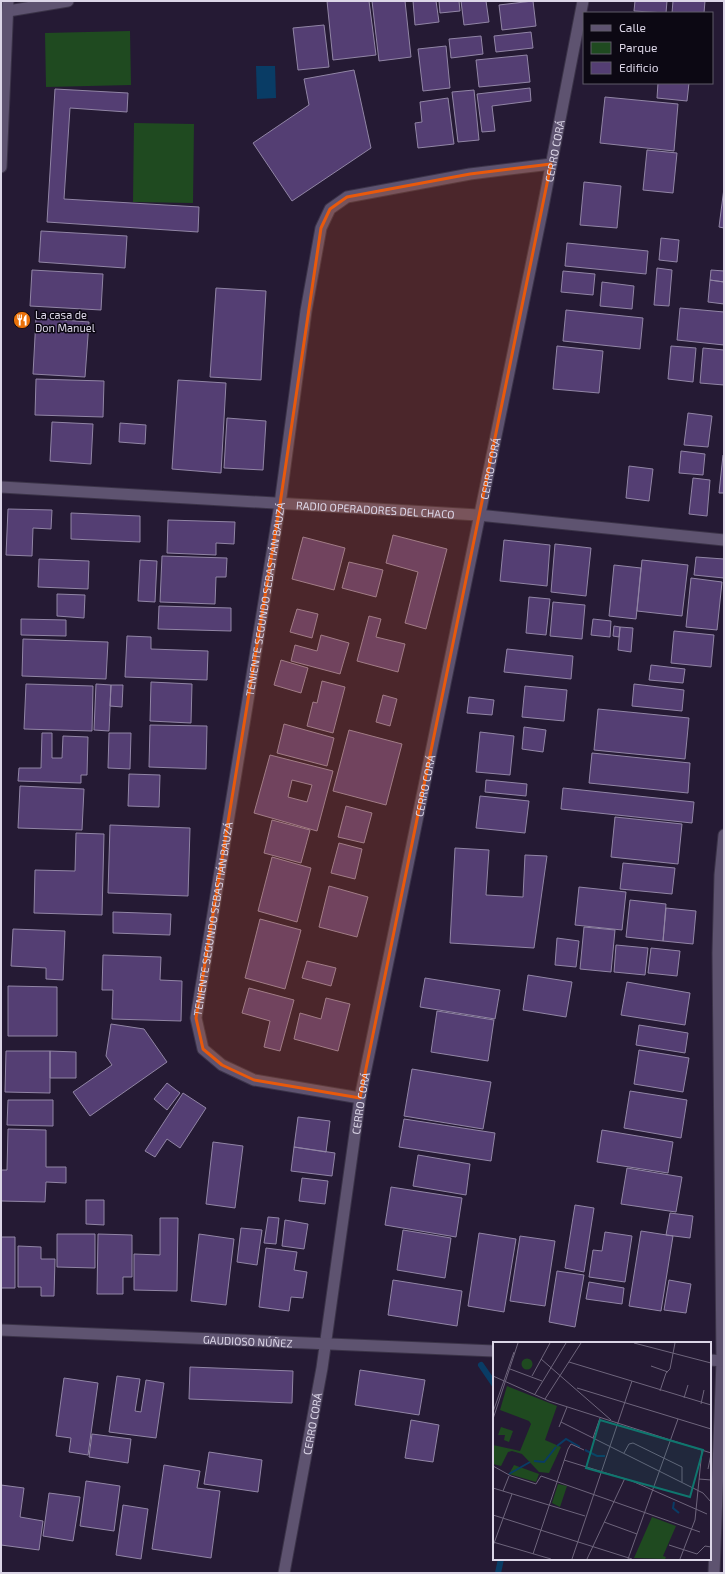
<svg xmlns="http://www.w3.org/2000/svg" width="725" height="1574" font-family="'Exo 2',sans-serif">
<style>
.green{fill:#1f4a20}
.water{fill:#093c65}
.lines{fill:none;stroke-linecap:round;stroke-linejoin:round}
.stream{stroke:#093c65;stroke-width:6}
.building{fill:#543e73;stroke:#9185a5;fill-rule:evenodd}
.minor-casing{stroke:#3b3348;stroke-width:13}
.tertiary-casing{stroke:#3b3348;stroke-width:13}
.secondary-casing{stroke:#3b3348;stroke-width:13}
.minor{stroke:#5e5370;stroke-width:11}
.tertiary{stroke:#5e5370;stroke-width:11}
.secondary{stroke:#5e5370;stroke-width:11}
.marked{fill:#e8590c;fill-opacity:0.2;stroke:#e8590c;stroke-width:3;stroke-linejoin:round}
.labels{text-anchor:middle;dominant-baseline:central;stroke-width:3;stroke-linejoin:round;paint-order:stroke}
.street-label{font-size:11px;fill:#dcd6e7;stroke:#0c0813}
.poi-label{font-size:11px;fill:#dcd6e7;stroke:#0c0813;text-anchor:start}
.inset-river{fill:none;stroke:#093c65;stroke-width:2}
.inset-road{fill:none;stroke:#6e657c;stroke-width:1}
.view{fill:#0f766e;fill-opacity:0.15;stroke:#0f766e;stroke-width:2}
.inset-edge{fill:none;stroke:#dcd6e7;stroke-width:2}
</style>
<rect width="100%" height="100%" fill="#251a34"/>
<path class="green" d="M130,31L131,85L46,87L45,33Z
M134,123L194,124L193,203L133,202Z"/>
<path class="water" d="M256,66H275L276,98L257,99Z"/>
<g class="lines">
<path class="stream" d="M481,1365L494,1384
M498,1573L501,1559"/>
</g>
<path class="building" d="M327,1H369L376,55L333,60Z
M372,1H405L411,57L379,61Z
M413,1H436L439,22L415,25Z
M439,1H459L460,11L440,13Z
M461,1H486L489,22L464,25Z
M533,1L536,26L502,30L499,5Z
M635,1H667L666,13L634,11Z
M673,1H705L704,13H672Z
M324,25L329,67L298,70L293,28Z
M531,32L533,48L496,52L494,36Z
M481,36L483,54L451,58L449,39Z
M446,46L450,88L423,91L418,49Z
M527,55L530,82L479,87L476,60Z
M354,70L371,148L292,201L253,143L309,105L304,79Z
M658,83H689L687,101L657,98Z
M530,88L531,101L492,106L495,131L482,132L477,94Z
M55,89L128,93L127,112L70,108L64,199L199,207L198,232L47,222Z
M474,90L479,140L458,142L452,92Z
M605,97L678,104L674,151L600,143Z
M448,98L454,144L418,148L415,123L422,122L420,102Z
M647,150L677,153L673,193L643,190Z
M584,182L621,186L617,228L580,225Z
M724,188V228L719,227Z
M41,231L127,236L125,268L39,262Z
M661,238L679,240L677,262L659,260Z
M567,243L648,251L646,274L565,266Z
M657,268L672,270L669,306L654,305Z
M32,270L103,274L101,310L30,306Z
M711,270L724,271V282L710,280Z
M563,271L595,274L593,295L561,292Z
M710,280L724,282V304L708,302Z
M602,282L634,286L632,309L600,306Z
M216,288L266,291L261,380L210,377Z
M680,308L724,312V345L677,340Z
M566,310L643,318L640,349L563,341Z
M36,318L89,322L85,377L33,374Z
M557,346L603,351L599,393L553,389Z
M671,346L696,348L693,382L668,379Z
M703,348L724,350V385L700,383Z
M36,379L104,381L103,417L35,415Z
M178,380L226,383L221,473L172,469Z
M688,413L712,416L708,447L684,445Z
M227,418L266,421L263,470L224,468Z
M52,422L93,424L91,464L50,461Z
M120,423L146,425L145,444L119,442Z
M681,451L705,454L703,475L679,473Z
M723,455H724V493H719Z
M629,466L653,469L649,501L626,498Z
M693,478L710,480L707,516L689,514Z
M8,509L52,510L51,529L33,528L32,556L6,555Z
M71,513L140,516V542L71,539Z
M168,520L235,522L234,544L216,543V555L167,553Z
M393,535L447,549L426,629L405,623L418,572L386,563Z
M303,537L345,548L334,590L292,579Z
M504,540L550,545L547,586L500,581Z
M555,544L591,548L586,596L551,592Z
M162,556L227,558L226,577H216L215,604L160,602Z
M696,557L724,559V578L694,575Z
M39,559L89,561L88,589L38,587Z
M140,560L157,561L155,602L138,601Z
M642,560L688,565L682,616L637,611Z
M349,562L383,570L376,597L342,588Z
M614,565L641,568L636,619L609,616Z
M691,578L722,582L717,630L686,627Z
M57,594L85,595L84,618L57,616Z
M529,597L550,599L546,635L526,633Z
M553,602L585,605L582,639L550,636Z
M159,606L231,608V631L158,629Z
M297,609L318,614L312,638L290,632Z
M369,616L381,619L376,637L405,644L398,672L357,661Z
M21,619L66,620V636L21,635Z
M593,619L611,621L610,637L591,635Z
M614,626L620,627L619,637L613,636Z
M620,627L633,628L631,652L618,650Z
M674,631L714,635L711,667L671,663Z
M321,635L349,643L340,674L291,661L295,645L317,651Z
M127,636L151,637V649L208,651L207,680L125,677Z
M23,639L108,642L106,679L22,676Z
M507,649L573,656L571,679L504,672Z
M281,660L308,668L301,693L274,685Z
M651,665L685,669L683,683L649,680Z
M322,681L345,687L333,733L307,726L313,702L317,703Z
M151,682L192,684L191,723L150,721Z
M26,684L93,686L92,731L24,729Z
M96,684L111,685L109,731L94,730Z
M634,684L684,690L682,711L632,706Z
M111,685H123L122,707L110,706Z
M525,686L567,690L564,721L522,717Z
M383,695L397,699L390,726L376,722Z
M469,697L494,700L492,715L467,713Z
M598,709L689,718L685,759L594,750Z
M284,724L334,738L327,766L277,753Z
M150,725L207,726L206,769L149,767Z
M524,727L546,730L543,752L522,749Z
M349,730L402,744L386,805L333,791Z
M480,732L514,736L510,775L476,772Z
M42,733H52V758H62L63,736L88,737L87,775H81V783L18,781L19,768H41Z
M109,733H131L130,769L108,768Z
M592,753L690,763L688,793L589,783Z
M270,755L333,771L317,831L254,813ZM292,780L312,785L307,802L288,797Z
M129,774L160,775L159,807L128,806Z
M486,780L527,784L526,796L485,792Z
M20,786L84,789L82,830L18,828Z
M563,788L694,802L692,823L561,809Z
M480,796L529,801L525,833L476,828Z
M346,806L372,813L364,843L338,837Z
M615,817L682,824L678,864L611,857Z
M272,820L310,830L301,863L264,853Z
M110,825L190,828L188,896L108,893Z
M76,833L104,834L102,915L34,913L35,870L75,871Z
M339,843L362,849L355,879L331,873Z
M455,848L489,850L486,895L523,897L525,855L547,856L534,948L450,943Z
M272,857L311,868L297,922L258,911Z
M623,863L675,868L672,894L620,889Z
M329,886L368,897L357,937L319,927Z
M579,887L626,892L622,930L575,925Z
M630,900L666,904L663,941L626,937Z
M666,908L696,911L693,944L663,941Z
M113,912L171,914L170,935L113,933Z
M260,919L301,930L285,989L245,978Z
M584,927L615,930L611,972L580,969Z
M13,929L65,931L63,980L46,979V968L11,966Z
M557,938L579,941L576,967L555,965Z
M616,945L648,948L645,975L614,972Z
M651,948L680,951L677,976L648,973Z
M103,955L161,957L160,980L182,981L181,1021L112,1019L113,990H102Z
M307,961L336,968L331,986L302,978Z
M528,975L572,982L566,1017L523,1010Z
M425,978L500,990L495,1019L420,1007Z
M627,982L690,993L685,1025L621,1015Z
M8,986L57,987V1036H8Z
M249,988L294,1000L280,1051L264,1047L270,1021L242,1013Z
M326,998L350,1004L338,1051L294,1039L300,1013L321,1019Z
M437,1011L494,1020L488,1061L431,1052Z
M111,1024L144,1029L167,1062L90,1116L73,1092L112,1065L106,1056Z
M639,1025L688,1033L685,1053L636,1045Z
M639,1050L689,1058L683,1092L634,1084Z
M6,1051H50V1093L5,1092Z
M50,1051L76,1052V1078H50Z
M412,1069L491,1082L483,1129L404,1116Z
M167,1083L180,1093L167,1110L154,1099Z
M630,1091L687,1100L681,1138L624,1128Z
M183,1093L206,1108L180,1148L167,1139L155,1157L145,1151Z
M8,1100H53V1126L7,1125Z
M298,1117L330,1121L326,1152L294,1147Z
M404,1119L495,1133L491,1161L399,1147Z
M8,1129L46,1130V1167H66V1183L46,1182L45,1202L1,1201V1170H7Z
M602,1130L673,1142L668,1173L597,1162Z
M213,1142L243,1146L235,1208L206,1204Z
M294,1147L335,1153L332,1176L291,1171Z
M418,1155L470,1164L466,1195L413,1186Z
M627,1168L682,1177L676,1212L621,1204Z
M302,1178L328,1181L325,1204L299,1201Z
M391,1187L462,1198L456,1237L385,1225Z
M86,1200H104V1225L86,1224Z
M575,1205L594,1208L584,1272L565,1268Z
M670,1213L693,1216L690,1238L666,1235Z
M268,1217L279,1218L276,1244L264,1243Z
M160,1218H178L177,1291L134,1290V1254L160,1255Z
M285,1220L308,1224L304,1249L282,1246Z
M241,1228L262,1230L257,1265L237,1262Z
M403,1230L451,1238L445,1278L397,1270Z
M641,1231L673,1236L661,1311L629,1306Z
M605,1232L632,1236L625,1282L589,1277L593,1250L602,1251Z
M479,1233L516,1239L504,1312L468,1306Z
M57,1234H95V1268L57,1267Z
M98,1234L132,1235V1277H123V1294H97Z
M199,1234L234,1239L226,1305L191,1301Z
M520,1236L555,1241L545,1306L510,1301Z
M1,1237H15V1288H1Z
M18,1246L41,1247V1259H55L54,1296H41V1287H18Z
M266,1248L297,1252L294,1270L307,1272L303,1298L291,1297L289,1311L259,1307Z
M557,1271L584,1275L575,1327L549,1322Z
M393,1280L462,1291L457,1326L388,1315Z
M669,1280L691,1284L686,1313L664,1310Z
M589,1282L624,1288L622,1304L586,1299Z
M190,1367L293,1371L292,1403L189,1399Z
M360,1370L425,1380L419,1415L355,1405Z
M117,1376L140,1379L135,1411L141,1412L146,1380L164,1383L156,1438L109,1432Z
M64,1378L98,1383L88,1455L69,1452L71,1438L56,1436Z
M411,1420L439,1425L433,1462L405,1458Z
M92,1434L131,1439L128,1463L89,1457Z
M209,1452L262,1460L258,1492L204,1484Z
M164,1465L200,1471L197,1488L220,1491L211,1558L152,1549Z
M86,1481L120,1486L114,1531L80,1526Z
M1,1485L24,1488L20,1517L43,1521L39,1550L1,1545Z
M49,1493L80,1497L73,1541L43,1536Z
M123,1505L148,1509L141,1559L116,1555Z"/>
<g class="lines">
<defs>
<g id="minor">
<path id="s1" d="M1,487L478,515L724,540"/>
<path id="s2" d="M360,1098L254,1080L222,1065L203,1049L196,1018L280,504L306,311L321,228L330,209L347,197L470,174L551,164"/>
<path id="s3" d="M284,1573L322,1368L360,1098L542,212L583,1"/>
<path d="M714,1573L722,1361L718,953L720,875L724,835"/>
</g>
<g id="tertiary">
<path d="M8,11L68,1"/>
<path id="s4" d="M1,1330L494,1351"/>
<path d="M710,1360L724,1361"/>
</g>
<path id="secondary" d="M1,167L8,1"/>
</defs>
<use href="#minor" class="minor-casing"/>
<use href="#tertiary" class="tertiary-casing"/>
<use href="#secondary" class="secondary-casing"/>
<use href="#minor" class="minor"/>
<use href="#tertiary" class="tertiary"/>
<use href="#secondary" class="secondary"/>
</g>
<path class="marked" d="M551,164L360,1098L254,1080L222,1065L203,1049L196,1018L280,504L321,228L330,209L347,197L470,174Z"/>
<defs>
<symbol id="restaurant-disc" viewBox="-11 -11 22 22"><circle r="9.5" fill="#e8710a" stroke="#0c0813"/><path d="M-5-6h1v4h1v-4h1v4h1v-4h1v5L-1.5 .5V6h-2V.5L-5-1ZM5-6V6H3V1.5H1.5Q1.5-4 5-6Z" fill="#fff"/></symbol>
</defs>
<g fill-rule="evenodd">
<use href="#restaurant-disc" x="12" y="310" width="20" height="20"/>
</g>
<g class="labels">
<g class="street-label">
<text stroke="none"><textPath href="#s3" startOffset="1448">CERRO CORÁ</textPath></text>
<text stroke="none"><textPath href="#s3" startOffset="1124">CERRO CORÁ</textPath></text>
<text stroke="none"><textPath href="#s1" startOffset="375">RADIO OPERADORES DEL CHACO</textPath></text>
<text stroke="none"><textPath href="#s2" startOffset="624">TENIENTE SEGUNDO SEBASTIÁN BAUZÁ</textPath></text>
<text stroke="none"><textPath href="#s3" startOffset="800">CERRO CORÁ</textPath></text>
<text stroke="none"><textPath href="#s2" startOffset="300">TENIENTE SEGUNDO SEBASTIÁN BAUZÁ</textPath></text>
<text stroke="none"><textPath href="#s3" startOffset="476">CERRO CORÁ</textPath></text>
<text stroke="none"><textPath href="#s4" startOffset="247">GAUDIOSO NÚÑEZ</textPath></text>
<text stroke="none"><textPath href="#s3" startOffset="152">CERRO CORÁ</textPath></text>
</g>
<g class="poi-label">
<text x="35" y="314">La casa de<tspan x="35" dy="13">Don Manuel</tspan></text>
</g>
</g>
<g transform="translate(493 1342)">
<rect width="218" height="218" fill="#251a34"/>
<path d="M28.5 22a5.5 5.5 0 1 1 11 0a5.5 5.5 0 1 1-11 0ZM14,44L64,64L52,98L68,105L56,131L46,130L29,112L19,109L15,110L8,124L0,122V103L27,109L38,82L36,79L7,68ZM8,85L20,89L16,100L11,98L12,93H5ZM21,123L46,132L43,140L16,132ZM65,142L74,144L67,165L59,161ZM159,175L183,184L170,214L173,215L172,217L141,216Z" fill="#1f4a20"/>
<path class="inset-river" d="M64,104L73,97L87,105M92,108L104,114H112M41,119L51,120L63,105M16,132L37,120M181,160L180,166L186,171"/>
<path class="inset-road" d="M141,1L218,21M48,17L118,78M76,20L218,63M158,24L175,30M17,27L49,39M173,31L177,27L182,1M0,34L56,59L218,111M39,34L57,1M84,46L218,87M167,49L173,31M42,52L73,1M191,56L195,43M52,57L88,1M208,62L211,48M0,70L21,10M0,77L25,1M68,80L210,151L218,160M66,85L74,65M100,96L107,76M131,111L136,102L140,101L189,125V140M71,118L139,139L214,172M0,124L18,134L43,142L48,134L207,190M215,127L218,112M206,137L218,138M0,146L92,174M10,149L16,134M0,173L139,217M111,180L144,192M0,200L58,217M176,203L204,212L212,204L218,205M0,204L19,152M40,212L75,107L78,102L91,108M79,217L139,39M94,217L132,136M135,217L185,77M187,217L202,178L209,108"/>
<path class="view" d="M107,78L210,108L197,155L93,126Z"/>
<rect width="218" height="218" class="inset-edge"/>
</g>
<rect width="725" height="1574" fill="none" stroke="#dcd6e7" stroke-width="4"/>
<rect x="583" y="12" width="130" height="72" fill="#0c0813" stroke="#5f5a68"/>
<rect x="591" y="25" width="20" height="6" fill="#5e5370" stroke="#5f5a68"/>
<text x="619" y="32" font-size="12" fill="#dcd6e7">Calle</text>
<rect x="591" y="42" width="20" height="12" fill="#1f4a20" stroke="#5f5a68"/>
<text x="619" y="52" font-size="12" fill="#dcd6e7">Parque</text>
<rect x="591" y="62" width="20" height="12" fill="#543e73" stroke="#5f5a68"/>
<text x="619" y="72" font-size="12" fill="#dcd6e7">Edificio</text>
</svg>
